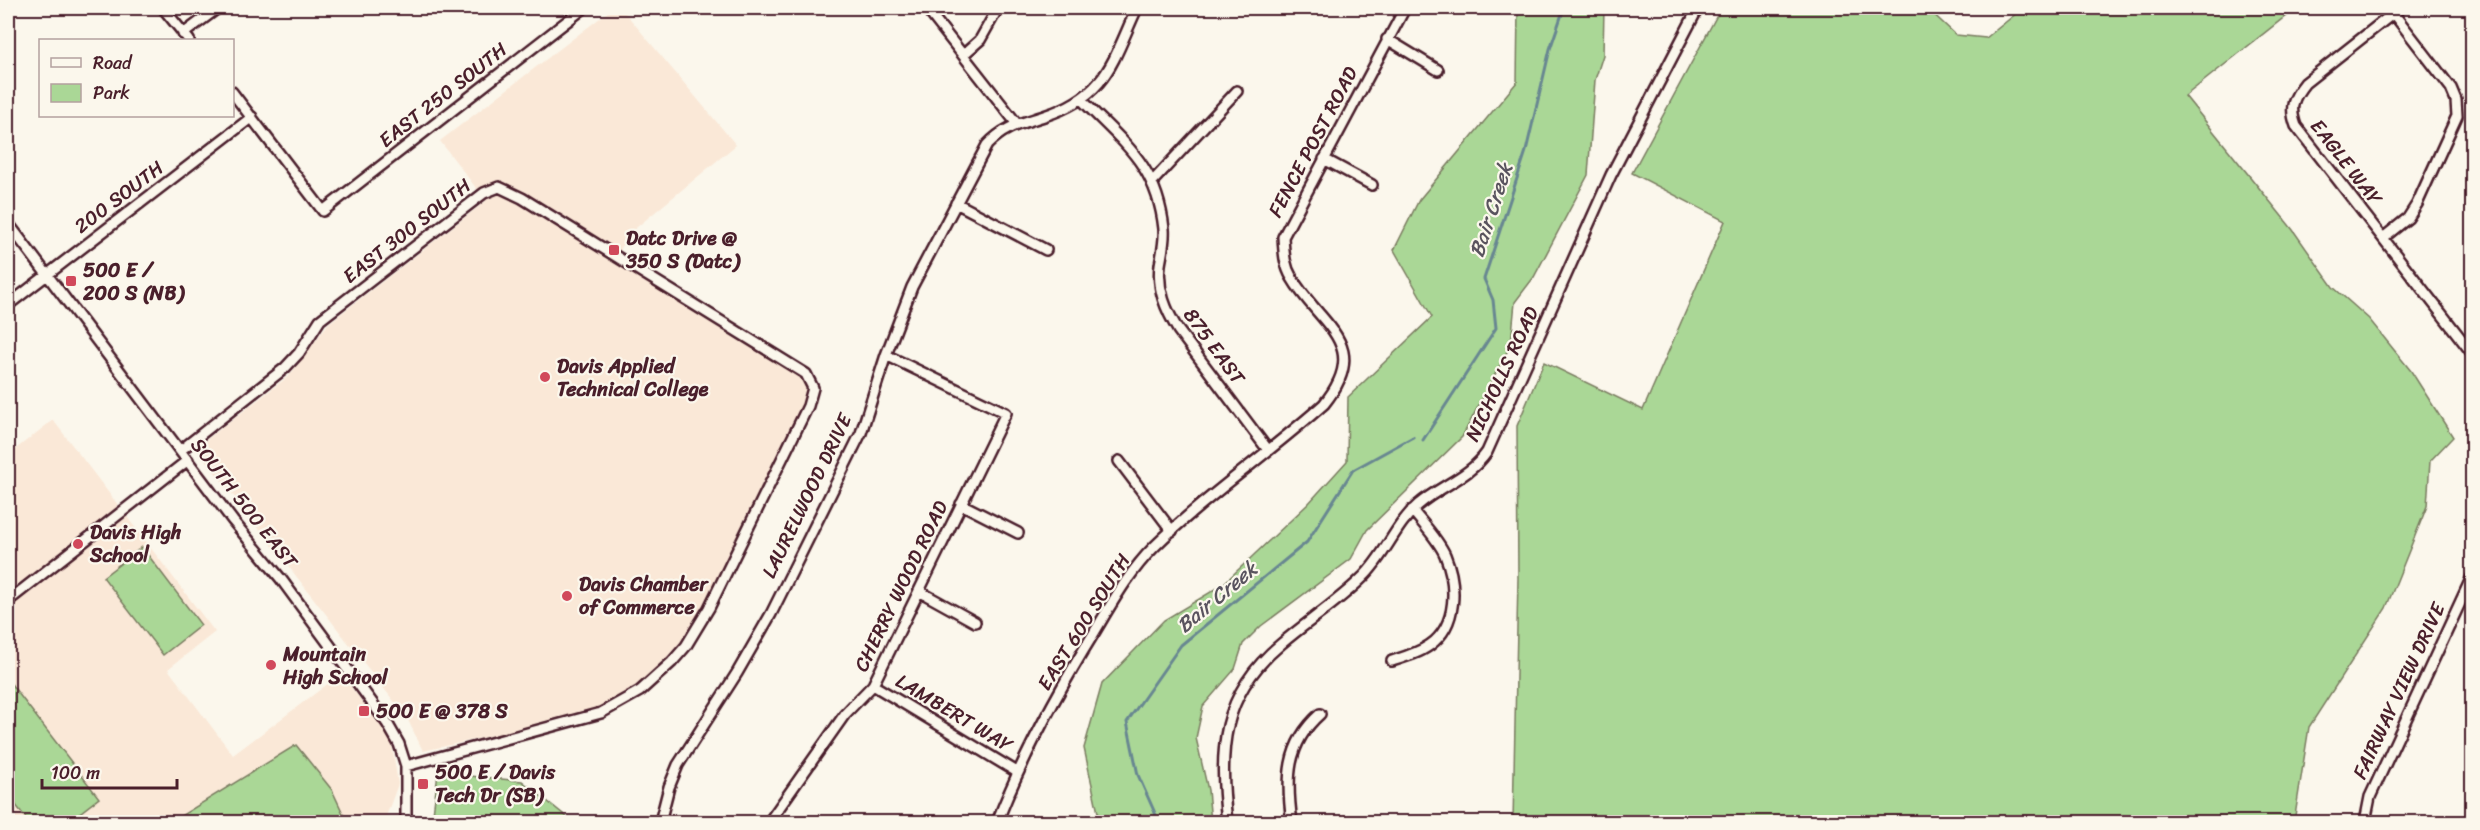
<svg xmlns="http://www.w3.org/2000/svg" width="2480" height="830" font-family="Sriracha,sans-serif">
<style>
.built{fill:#fae8d7}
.green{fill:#aad796;stroke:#7a7b60;stroke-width:1.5}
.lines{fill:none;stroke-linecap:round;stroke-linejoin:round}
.stream{stroke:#688791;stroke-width:3}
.minor-casing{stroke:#4a1f2b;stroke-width:14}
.minor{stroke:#fbf7ec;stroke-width:9}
.poi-dot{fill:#d1495b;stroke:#fbf7ec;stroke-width:2}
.labels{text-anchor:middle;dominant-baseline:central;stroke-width:4.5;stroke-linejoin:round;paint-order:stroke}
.street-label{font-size:20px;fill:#4a1f2b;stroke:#fbf7ec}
.poi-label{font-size:20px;font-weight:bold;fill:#4a1f2b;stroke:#fbf7ec;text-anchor:start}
.water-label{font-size:21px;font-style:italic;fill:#59535e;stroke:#fbf7ec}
</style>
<rect width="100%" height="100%" fill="#fbf7ec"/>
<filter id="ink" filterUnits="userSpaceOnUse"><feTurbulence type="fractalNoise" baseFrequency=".0167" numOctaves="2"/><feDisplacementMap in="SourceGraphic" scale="12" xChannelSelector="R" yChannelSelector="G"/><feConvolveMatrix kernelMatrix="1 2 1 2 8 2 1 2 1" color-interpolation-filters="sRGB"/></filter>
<g filter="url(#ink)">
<path class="built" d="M613,8H621L736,145L625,237L617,261L807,380L811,392L728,567L677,658L642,686L595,713L423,751L407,718L196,448L290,375L328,324L486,201L440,141Z
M53,420L215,632L168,669L233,755L341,674L391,739L398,784L384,822H8V455Z"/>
<path class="green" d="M1518,8H1604L1603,55L1595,80L1588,175L1534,277L1515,302L1511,344L1462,437L1367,530L1351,559L1261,626L1243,644L1235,669L1203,706L1196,738L1208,790L1211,822H1100L1084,748L1102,684L1164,620L1221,586L1308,504L1347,461L1348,397L1432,317L1394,250L1419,200L1517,82Z
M1721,8H1927L1956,35L1986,38L2023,8H2296L2185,96L2293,230L2333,287L2369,319L2411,371L2453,437L2430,461L2427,506L2386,608L2309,727L2294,822H1513L1518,578L1517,426L1544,362L1643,410L1725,221L1632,173Z
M142,547L201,625L163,655L103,577Z
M8,680L99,798L68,822H29L8,795Z
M296,745L332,790L347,822H171Z
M438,773L522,781L573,822H432Z"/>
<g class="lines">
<path class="stream" d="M1423,440L1496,328L1493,300L1484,279L1526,151L1550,49L1564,8
M1159,822L1138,775L1127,722L1181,645L1307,542L1353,470L1413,437"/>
<defs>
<path id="minor" d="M163,8L189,40
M926,8L1017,124
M2400,8L2305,83C2293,98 2289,107 2296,126L2472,353
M183,34L218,8
M1387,39L1438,70
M963,55L980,40L998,8
M232,92L323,211L584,8
M1082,100C1123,143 1157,164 1164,229C1165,241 1162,253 1160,265C1157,290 1166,310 1178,330L1268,450
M1324,159L1372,185
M1153,181L1237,91
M956,203L1046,250
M8,223L233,521L281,579L387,723L399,744L406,766V822
M2383,238L2408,218L2417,204L2457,116L2456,100L2451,88L2393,13
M8,305L252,117
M181,450L285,368L299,353L320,320L484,193L499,187L522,198L806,374L813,388L808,406L709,608L686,646L672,662L640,691L601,713L406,766
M1119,461L1172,531
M961,504L1018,533
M919,591L975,622
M8,601L188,460
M1392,661C1405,657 1419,653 1430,645C1458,625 1457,584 1445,555C1438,539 1423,524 1412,510
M873,685L1017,772
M660,822L669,787L678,765L737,673L771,614L861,433L886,355L912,287L987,145C1005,126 1020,124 1044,116C1107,96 1112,62 1137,8
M769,822L845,714L873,685L1006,413L886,355
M997,822C1023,756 1057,693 1094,633C1112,603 1129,572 1154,547C1207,495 1269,453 1324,404C1373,344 1319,325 1292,278C1284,265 1284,252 1283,237L1405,8
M1227,822C1219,750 1220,695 1281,644C1308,621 1338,602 1363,577C1385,556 1395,525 1418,505C1441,485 1469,478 1487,452L1611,175L1698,8
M1292,822C1286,780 1286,744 1320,714
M2365,822L2370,797L2472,577"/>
</defs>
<use href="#minor" class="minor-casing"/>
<use href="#minor" class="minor"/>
</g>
</g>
<g class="poi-dot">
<rect x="608" y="244" width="12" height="12" rx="3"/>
<rect x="65" y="275" width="12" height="12" rx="3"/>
<circle cx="545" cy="377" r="6"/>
<circle cx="78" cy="544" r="6"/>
<circle cx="567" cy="596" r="6"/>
<circle cx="271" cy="665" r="6"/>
<rect x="358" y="705" width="12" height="12" rx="3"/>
<rect x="417" y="778" width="12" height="12" rx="3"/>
</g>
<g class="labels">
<g class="street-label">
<text transform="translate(443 95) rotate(-38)">EAST 250 SOUTH</text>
<text transform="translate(1313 142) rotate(-62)">FENCE POST ROAD</text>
<text transform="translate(2346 162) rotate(52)">EAGLE WAY</text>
<text transform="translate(119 197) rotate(-37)">200 SOUTH</text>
<text transform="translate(407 231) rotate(-38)">EAST 300 SOUTH</text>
<text transform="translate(1214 346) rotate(54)">875 EAST</text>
<text transform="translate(1502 374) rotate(-65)">NICHOLLS ROAD</text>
<text transform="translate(807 496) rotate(-64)">LAURELWOOD DRIVE</text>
<text transform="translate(244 503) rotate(52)">SOUTH 500 EAST</text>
<text transform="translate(901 586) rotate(-64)">CHERRY WOOD ROAD</text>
<text transform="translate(1084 622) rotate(-58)">EAST 600 SOUTH</text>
<text transform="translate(2399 691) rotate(-65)">FAIRWAY VIEW DRIVE</text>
<text transform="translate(954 713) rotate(31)">LAMBERT WAY</text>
</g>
<g class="poi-label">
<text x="626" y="238">Datc Drive @<tspan x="626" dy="23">350 S (Datc)</tspan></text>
<text x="83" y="270">500 E /<tspan x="83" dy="23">200 S (NB)</tspan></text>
<text x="557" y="366">Davis Applied<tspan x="557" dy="23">Technical College</tspan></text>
<text x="90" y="532">Davis High<tspan x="90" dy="23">School</tspan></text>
<text x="579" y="584">Davis Chamber<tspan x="579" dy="23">of Commerce</tspan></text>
<text x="283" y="654">Mountain<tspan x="283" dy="23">High School</tspan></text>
<text x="376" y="711">500 E @ 378 S</text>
<text x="435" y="772">500 E / Davis<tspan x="435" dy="23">Tech Dr (SB)</tspan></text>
</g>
<g class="water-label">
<text transform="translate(1491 210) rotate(-72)">Bair Creek</text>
<text transform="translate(1217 597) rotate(-40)">Bair Creek</text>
</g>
</g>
<rect width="2480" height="830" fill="none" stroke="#fbf7ec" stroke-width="30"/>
<rect x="15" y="15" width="2450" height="800" fill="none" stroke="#4a1f2b" stroke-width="2" filter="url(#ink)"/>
<rect x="39" y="39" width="195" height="78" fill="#fbf7ec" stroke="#b4a19f" stroke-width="1.5"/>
<rect x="51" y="58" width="30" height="9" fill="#fbf7ec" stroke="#b4a19f" stroke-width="1.5"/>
<text x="93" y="69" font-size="18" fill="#4a1f2b">Road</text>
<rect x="51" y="84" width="30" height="18" fill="#aad796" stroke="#b4a19f" stroke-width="1.5"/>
<text x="93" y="99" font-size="18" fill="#4a1f2b">Park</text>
<path d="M42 779v9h135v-9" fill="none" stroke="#4a1f2b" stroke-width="3"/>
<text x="51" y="779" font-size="18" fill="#4a1f2b" stroke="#fbf7ec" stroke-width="4.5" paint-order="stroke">100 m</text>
</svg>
